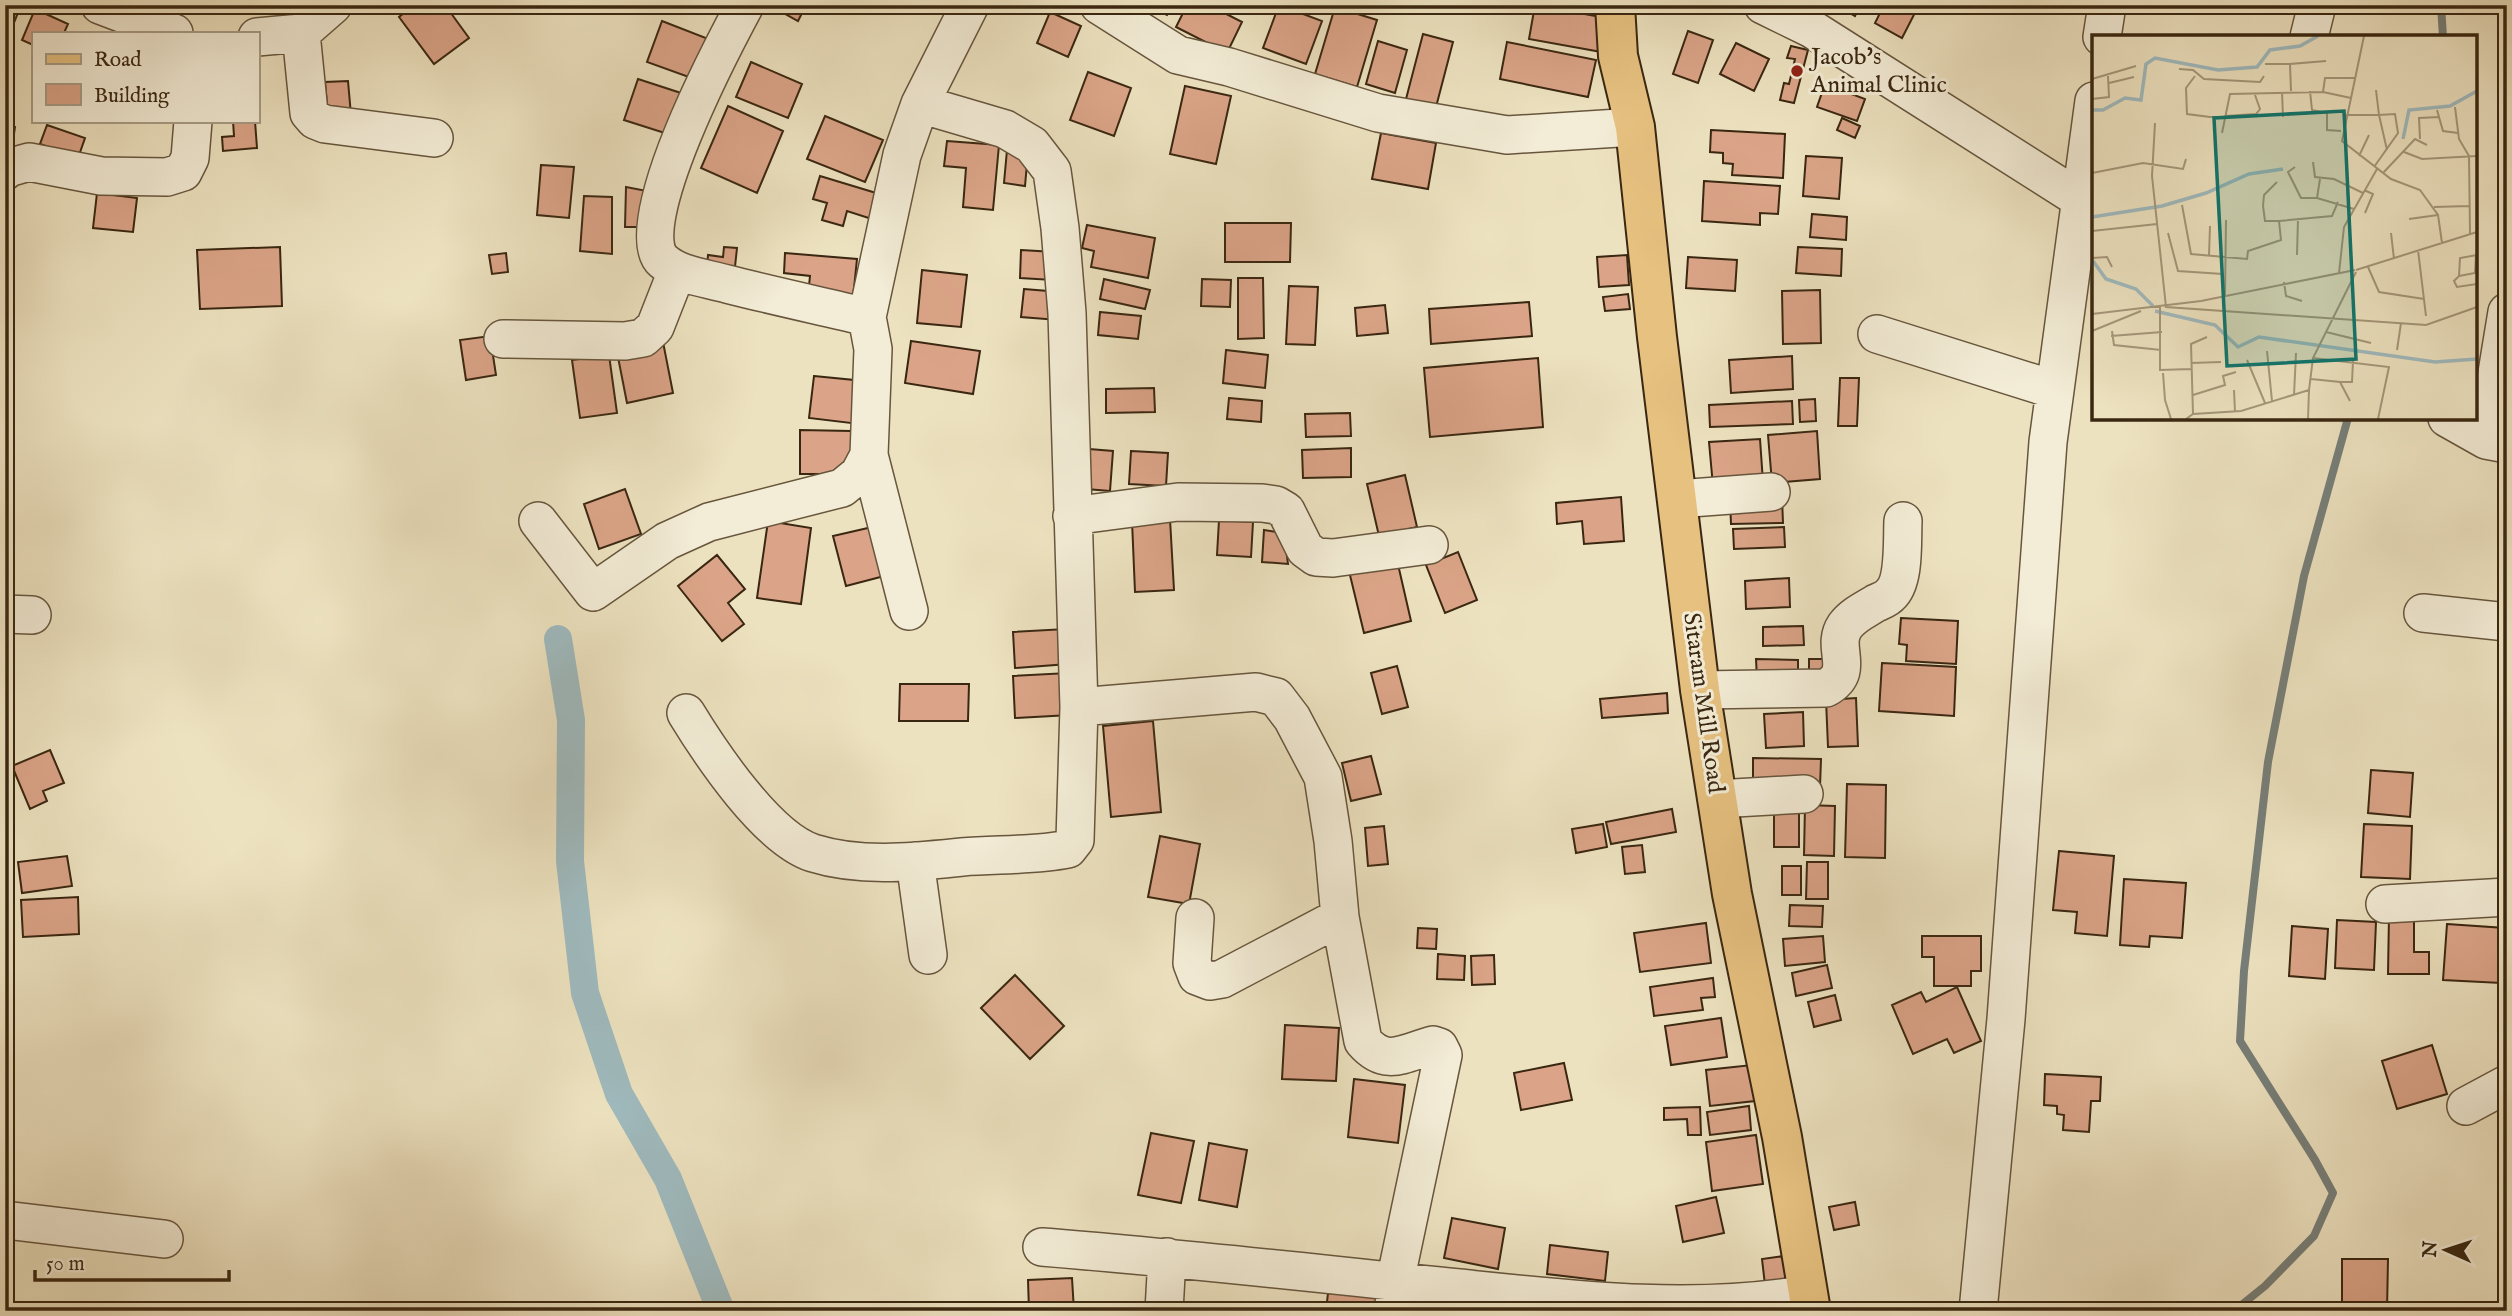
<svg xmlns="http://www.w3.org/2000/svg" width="2512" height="1316" font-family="'IM FELL English',serif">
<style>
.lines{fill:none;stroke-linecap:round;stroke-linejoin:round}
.stream{stroke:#777f79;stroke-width:8}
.canal{stroke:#9fbabe;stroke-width:28}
.building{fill:#dba488;stroke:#3a2711;stroke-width:2}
.minor-casing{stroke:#67563d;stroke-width:40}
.major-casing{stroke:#3a2711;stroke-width:42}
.minor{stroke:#f3ecd6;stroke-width:37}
.major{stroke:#e6c180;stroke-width:38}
.poi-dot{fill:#8f2418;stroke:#f3ecd6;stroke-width:2.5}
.labels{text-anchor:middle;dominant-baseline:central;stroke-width:6;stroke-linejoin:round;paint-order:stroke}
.poi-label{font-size:24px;fill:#3a2711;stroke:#f3ecd6;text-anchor:start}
.street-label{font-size:24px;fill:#3a2711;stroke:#f3ecd6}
.inset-river{fill:none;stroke:#9fbabe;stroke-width:3.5}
.inset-road{fill:none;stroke:#a5977a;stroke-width:2}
.view{fill:#0f766e;fill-opacity:0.15;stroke:#0f766e;stroke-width:3.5}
.inset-edge{fill:none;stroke:#3a2711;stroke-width:3.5}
</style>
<rect width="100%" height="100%" fill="#ede2c0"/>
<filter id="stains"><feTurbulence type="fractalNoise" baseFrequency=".00286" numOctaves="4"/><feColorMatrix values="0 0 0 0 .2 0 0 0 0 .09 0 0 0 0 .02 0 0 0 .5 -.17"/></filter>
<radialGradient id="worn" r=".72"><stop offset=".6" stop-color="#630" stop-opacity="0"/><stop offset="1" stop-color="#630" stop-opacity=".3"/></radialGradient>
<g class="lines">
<path class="stream" d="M2441,5L2443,37
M2234,1311L2265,1286L2314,1236L2333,1193L2315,1160L2240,1041L2244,971L2268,762L2304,576L2348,418"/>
<path class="canal" d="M558,639L571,720L570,861L585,993L619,1094L668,1179L721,1311"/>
</g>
<path class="building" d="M5,5H21L8,38L5,37Z
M414,5H445L469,38L434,64L399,17Z
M783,5H806L798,21L780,11Z
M1146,5H1172L1167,15Z
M1187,5H1209L1242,22L1227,53L1176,27Z
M1279,5L1322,21L1306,64L1263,48Z
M1535,5L1612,19L1607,53L1529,39Z
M1836,5H1860L1855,16Z
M1884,5H1919L1902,38L1875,23Z
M1335,7L1377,20L1357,87L1315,74Z
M35,9L68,24L64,33H33V45L22,40Z
M1050,12L1081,26L1068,57L1037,43Z
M662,21L711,40L697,80L647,62Z
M1688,31L1713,40L1698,83L1673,74Z
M1423,34L1453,42L1436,107L1406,99Z
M1378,41L1407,50L1395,93L1366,84Z
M1507,42L1596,60L1588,97L1500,79Z
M1736,43L1769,59L1754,91L1720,74Z
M1791,46L1808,50L1794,103L1780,100L1784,83L1789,84L1795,59L1787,58Z
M751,62L802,84L788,118L736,97Z
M1088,72L1131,88L1114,136L1070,120Z
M638,79L684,94L671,135L624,120Z
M348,81L351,115L328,117L325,82Z
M1825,84L1865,99L1857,121L1817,107Z
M1185,86L1231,96L1216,164L1170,154Z
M728,106L783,131L757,193L701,168Z
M825,116L883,140L865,182L807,159Z
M1842,118L1860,126L1855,138L1837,130Z
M233,121H255L257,148L223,151L222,137L234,136Z
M5,125L15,127L10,161L5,160Z
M47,125L85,138L78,158L40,144Z
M1711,130L1785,134L1783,178L1732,175L1733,164L1723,163V153L1710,152Z
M1381,133L1436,143L1428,189L1372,179Z
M947,141L999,145L993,210L963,207L966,168L944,166Z
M1007,150L1028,152L1025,186L1004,183Z
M1806,156L1842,158L1839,199L1803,196Z
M541,165L574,167L569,218L537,215Z
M820,176L886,196L878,221L847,211L843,226L822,220L827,203L813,199Z
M1704,181L1780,186L1778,214L1760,213V225L1702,221Z
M626,187L647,191L649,227H625Z
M97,193L137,198L133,232L93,228Z
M584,196L612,197V254L580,251Z
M1812,214L1847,217L1846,240L1810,237Z
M1225,223H1291L1290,262H1225Z
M1087,225L1155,238L1148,278L1091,267L1094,251L1082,248Z
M280,247L282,306L200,309L197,250Z
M724,247L737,248L734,276L707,267L708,255L723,257Z
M1798,247L1842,249L1841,276L1796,273Z
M1021,250L1054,252L1053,280L1020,278Z
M506,253L508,272L492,274L489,255Z
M785,253L857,259L853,298L808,295L810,276L784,273Z
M1627,255L1629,285L1599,287L1597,257Z
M1688,257L1737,260L1735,291L1686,288Z
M922,270L967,275L961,327L917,323Z
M1238,278H1263L1264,338L1238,339Z
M1104,279L1150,290L1145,309L1100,299Z
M1202,279L1231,280L1230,307L1201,306Z
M1289,286L1318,287L1315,345L1286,344Z
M1024,289L1060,292L1058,320L1021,317Z
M1820,290L1821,343L1783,344L1782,291Z
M1628,294L1630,309L1605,311L1603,297Z
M1529,302L1532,336L1431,344L1429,309Z
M1385,305L1388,333L1357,336L1355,308Z
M1100,312L1141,316L1138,339L1098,335Z
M490,336L496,375L466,380L460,340Z
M911,341L980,351L973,394L905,383Z
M663,342L673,393L627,403L617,352Z
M1226,350L1268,355L1265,388L1223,383Z
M609,355L617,413L580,418L572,360Z
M1792,356L1793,389L1731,393L1729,360Z
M1538,358L1543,427L1430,437L1424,368Z
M814,376L864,381L859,424L809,418Z
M1840,378H1859L1857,426H1838Z
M1154,388L1155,412L1106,413V389Z
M1229,398L1262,401L1261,422L1227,419Z
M1815,399L1816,421L1800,422L1799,400Z
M1792,401L1793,424L1710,427L1709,405Z
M1350,413L1351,436L1306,437L1305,414Z
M800,430L851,431V474H800Z
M1817,431L1820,479L1772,483L1768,435Z
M1760,439L1763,482L1713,486L1709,442Z
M1351,448V477L1303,478L1302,450Z
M1089,449L1113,451L1110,491L1086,489Z
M1131,451L1168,453L1166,486L1129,484Z
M1405,475L1417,527L1379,536L1367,484Z
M625,489L641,534L599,549L584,504Z
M1621,497L1624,541L1584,544L1582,521L1557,524L1556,503Z
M1782,498L1783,523L1731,524L1730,500Z
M1170,519L1174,590L1135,592L1132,521Z
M1219,520L1253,522L1251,557L1217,555Z
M768,521L811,528L801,604L757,598Z
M881,525L892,574L846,586L833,536Z
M1784,527L1785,547L1734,549L1733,529Z
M1264,530L1284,533L1288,564L1262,562Z
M1458,552L1477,600L1445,613L1426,565Z
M717,555L745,589L728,603L744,624L722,641L678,586Z
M1397,560L1411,621L1364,633L1349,571Z
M1789,578L1790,607L1746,609L1745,581Z
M1901,618L1958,621L1956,664L1906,661L1907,645L1899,644Z
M1803,626L1804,645L1763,646V627Z
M1066,629L1068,664L1015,668L1013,632Z
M1756,659L1798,660V677L1757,679Z
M1809,659H1834L1809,678Z
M1882,663L1956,667L1954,716L1879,711Z
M1397,666L1408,707L1382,714L1371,673Z
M1068,673L1070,715L1015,718L1013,676Z
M900,684H969L968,721H899Z
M1667,693L1668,713L1602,718L1600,699Z
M1856,698L1858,746L1828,747L1826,700Z
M1803,712L1804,746L1766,748L1764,714Z
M1153,721L1161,812L1111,817L1103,726Z
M50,750L64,783L43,791L47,801L30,809L12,766Z
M1371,756L1381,794L1351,801L1342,763Z
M1753,758L1821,759L1820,787H1753Z
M2371,770L2413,773L2410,817L2368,813Z
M1847,784L1886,785L1885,858L1845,857Z
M1774,805H1799V847H1774Z
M1805,805L1835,806L1834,856L1804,855Z
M1672,809L1676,832L1611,844L1606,822Z
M1603,824L1607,847L1576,853L1572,829Z
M2364,824L2412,826L2410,879L2361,877Z
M1384,826L1388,864L1368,866L1365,828Z
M1160,836L1200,844L1189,904L1148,897Z
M1642,845L1645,872L1625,874L1622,847Z
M2059,851L2114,856L2107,936L2075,933L2077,912L2053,910Z
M67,856L72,886L22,893L18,862Z
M1807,862H1828V899H1806Z
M1782,866H1801V895H1782Z
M2124,879L2186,883L2182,938L2150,936L2149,947L2120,945Z
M78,897L79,934L23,937L21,900Z
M1790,905L1823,906L1822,927L1789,926Z
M2389,915H2414V952H2429V974H2388Z
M2337,920L2376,922L2374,970L2335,968Z
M1706,923L1711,963L1640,972L1634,933Z
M2447,924L2505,928L2501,983L2443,980Z
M2292,926L2328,929L2325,979L2289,976Z
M1418,928L1437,929L1436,949L1417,948Z
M1823,936L1825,962L1785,966L1783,939Z
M1922,936H1981V971H1971V986H1934V957H1922Z
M1438,954L1465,956L1464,980L1437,979Z
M1494,955L1495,984L1472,985L1471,956Z
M1827,965L1832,988L1796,996L1792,973Z
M1015,975L1064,1026L1030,1059L981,1008Z
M1713,978L1715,997L1701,998L1703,1010L1654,1016L1650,987Z
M1957,987L1981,1041L1954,1053L1947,1039L1913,1054L1892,1005L1921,992L1926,1002Z
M1835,995L1841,1020L1814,1027L1808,1002Z
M1721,1018L1727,1057L1671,1065L1665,1026Z
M1285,1025L1339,1028L1336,1081L1282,1079Z
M2432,1045L2447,1094L2397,1109L2382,1061Z
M1564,1063L1572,1100L1521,1110L1514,1073Z
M1752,1065L1755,1101L1710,1106L1706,1070Z
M2045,1074L2101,1077L2100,1101H2091L2089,1132L2063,1130L2064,1115L2057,1114V1106L2044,1105Z
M1354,1079L1405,1085L1398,1143L1348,1137Z
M1749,1106L1751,1130L1710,1135L1707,1112Z
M1700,1107L1701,1135H1688L1687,1119L1664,1120V1108Z
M1151,1133L1194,1141L1181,1203L1138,1195Z
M1756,1135L1763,1184L1712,1191L1706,1142Z
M1209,1143L1247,1150L1237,1207L1199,1200Z
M1716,1197L1724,1233L1683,1242L1676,1206Z
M1855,1202L1859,1225L1834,1230L1829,1207Z
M1452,1218L1505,1228L1498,1269L1444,1258Z
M1550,1245L1608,1252L1605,1281L1547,1274Z
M1792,1255L1795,1281L1765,1285L1762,1259Z
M2342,1259H2388L2387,1311H2342Z
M1072,1278L1074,1311H1029L1028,1280Z
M1328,1293L1383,1297L1382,1311H1326Z"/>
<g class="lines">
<defs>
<path id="minor" d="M100,5L174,33
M1099,5L1178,55L1229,67L1378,113L1507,135L1635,127
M1763,5L1812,29L2094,208
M301,33L309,113L315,120L325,124L434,138
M257,37L301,33L333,5
M2102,37L2107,5
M2309,37L2317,5
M920,104L1005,129L1032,145L1052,171L1060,228L1067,313L1079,707
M5,171L8,168L29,162L101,176L167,177L183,172L190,158L193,121
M867,317L902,155L920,104L970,5
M1877,334L2055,390
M503,339L625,341L643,338L655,327L677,271
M2447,418L2486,440L2507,444
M2486,440L2507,312
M869,455L909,611
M1677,499L1771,492
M1072,516L1178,502L1262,503L1276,505L1286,511L1305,549L1316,557L1333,558L1429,545
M538,521L593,592L667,541L709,522L842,488L859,474L869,455L873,349L867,317C821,306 774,296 727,284C706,278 680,276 663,261C626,229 724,44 745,5
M2423,613L2507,622
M5,614L32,615
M1700,690L1826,688C1857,671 1830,648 1845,626C1853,615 1865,610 1876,603C1880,601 1887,599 1890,595C1905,582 1902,541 1903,521
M686,713C711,754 767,838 813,853C861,868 913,862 962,857C997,854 1034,856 1068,849L1075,840L1079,707L1256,692L1276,697L1292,718L1323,777L1333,841L1340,917L1363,1041C1386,1068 1404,1053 1433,1045L1439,1047L1443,1055L1395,1282L1394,1311
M1717,799L1804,794
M915,861L928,955
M2385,904L2507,897
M1195,918L1192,963L1197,976L1210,981L1222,979L1340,917
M2466,1106L2507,1084
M5,1220L164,1239
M1042,1247C1181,1258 1320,1274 1459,1288C1575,1300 1693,1314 1808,1294
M1164,1311L1167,1257
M1978,1311L2006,1019L2048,442L2094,101"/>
<path id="major" d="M1615,5L1618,56L1635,127L1657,337L1700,690L1732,894L1782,1137L1811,1311"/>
</defs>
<use href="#minor" class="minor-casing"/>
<use href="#major" class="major-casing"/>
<use href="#minor" class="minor"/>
<use href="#major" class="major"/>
</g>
<circle class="poi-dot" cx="1797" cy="71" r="7"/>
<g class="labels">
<g class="poi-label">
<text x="1811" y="57">Jacob's<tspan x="1811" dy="28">Animal Clinic</tspan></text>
</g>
<g class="street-label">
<text transform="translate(1703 703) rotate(82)">Sitaram Mill Road</text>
</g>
</g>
<g transform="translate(2092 35)">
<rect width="385" height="385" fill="#ede2c0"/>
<path class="inset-river" d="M0,75H11L33,63L49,65L54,29L63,23L126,35L165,32L178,15L208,11L226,1M311,104L317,75L358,71L385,56M0,182L70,171L114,158L157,139L191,134M1,226L14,244L44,254L61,271M63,276L123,290L146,312L167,302L343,327L385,324"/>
<path class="inset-road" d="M272,1L250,106L299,144L328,155L346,180L350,208M173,29H198M87,34L101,35L112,44L168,47L172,41M103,41L94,53L95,79L118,82L164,79L168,74L163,60M0,44L44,31M17,48L42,42M199,56L198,29L234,26M218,56L220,75L235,78V95L249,96M190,57L191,82M231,57L259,63M0,64L17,62L16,41M363,72L367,104L377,121L378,199M345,75L351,96L366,98M254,80H287L295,115M63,88L60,141L74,272L334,290L385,272M130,98L138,59L231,57L233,43H264M328,104L327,83L347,82M312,117L330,124L385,121M267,121L277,100M221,127L223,142L242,144L271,158M203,132L196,137L209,163H225L228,144M282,132L306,98L303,79L287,80L284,55M0,138L51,128L91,134L94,124M291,138L323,104L335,110M272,155L281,159L273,178M225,163L262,174M90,170L99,219L155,224L156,216L189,205L187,186H173L171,171L172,160L185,147M342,172L377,171M317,184L346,180M187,186L240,181L246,167M0,196L65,189M76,198L86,236L131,239M299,198L302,224M326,215L334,281M117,220L118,191M205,220L206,184M385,220L368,223L367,241L362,246L365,252L385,249M0,223L15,222L20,232M276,232L287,257L332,264M264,235L385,197M247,238L252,192L285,134M367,241L383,238L384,220M192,247L194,261L210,266M133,261L134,185M68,271V335L99,334M0,279L109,266L263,235M0,296L49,276M20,296L22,310L69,315M234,297L279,308M19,301L70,297M305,315L309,288M175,316L180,366M221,323L297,332L286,384M155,325L173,368M99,328L129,327M71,338L73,365L79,384M219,344L248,347L258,366M248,347H260L261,326M142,355L143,377M101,360L133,350L131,341L144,337M202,360L204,318M101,379L99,309L115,302M94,384L101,379L149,376L217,355L221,323L264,237M216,384L217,355"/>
<path class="view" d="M252,76L264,324L135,331L122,83Z"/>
<rect width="385" height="385" class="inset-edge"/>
</g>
<rect width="2512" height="1316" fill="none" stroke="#ede2c0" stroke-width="28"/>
<rect x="7" y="7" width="2498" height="1302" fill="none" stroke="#3a2711" stroke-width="3.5"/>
<rect x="14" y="14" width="2484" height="1288" fill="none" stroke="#3a2711" stroke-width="2"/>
<rect x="32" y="32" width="228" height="91" fill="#f3ecd6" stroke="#a99d87" stroke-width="2"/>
<rect x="46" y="54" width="35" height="10" fill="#e6c180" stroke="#a99d87" stroke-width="2"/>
<text x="94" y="66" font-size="21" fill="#3a2711">Road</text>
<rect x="46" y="84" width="35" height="21" fill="#dba488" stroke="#a99d87" stroke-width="2"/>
<text x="94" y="102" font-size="21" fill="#3a2711">Building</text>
<g transform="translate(2446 1250) rotate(273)" stroke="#f3ecd6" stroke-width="5" paint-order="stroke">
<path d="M0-5L12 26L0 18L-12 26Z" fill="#3a2711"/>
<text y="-10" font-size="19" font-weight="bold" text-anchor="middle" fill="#3a2711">N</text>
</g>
<path d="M35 1270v10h194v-10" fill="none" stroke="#3a2711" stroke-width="3.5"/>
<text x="46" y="1270" font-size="21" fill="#3a2711" stroke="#f3ecd6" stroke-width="5" paint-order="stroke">50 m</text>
<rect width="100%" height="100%" filter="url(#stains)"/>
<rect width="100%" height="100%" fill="url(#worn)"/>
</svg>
